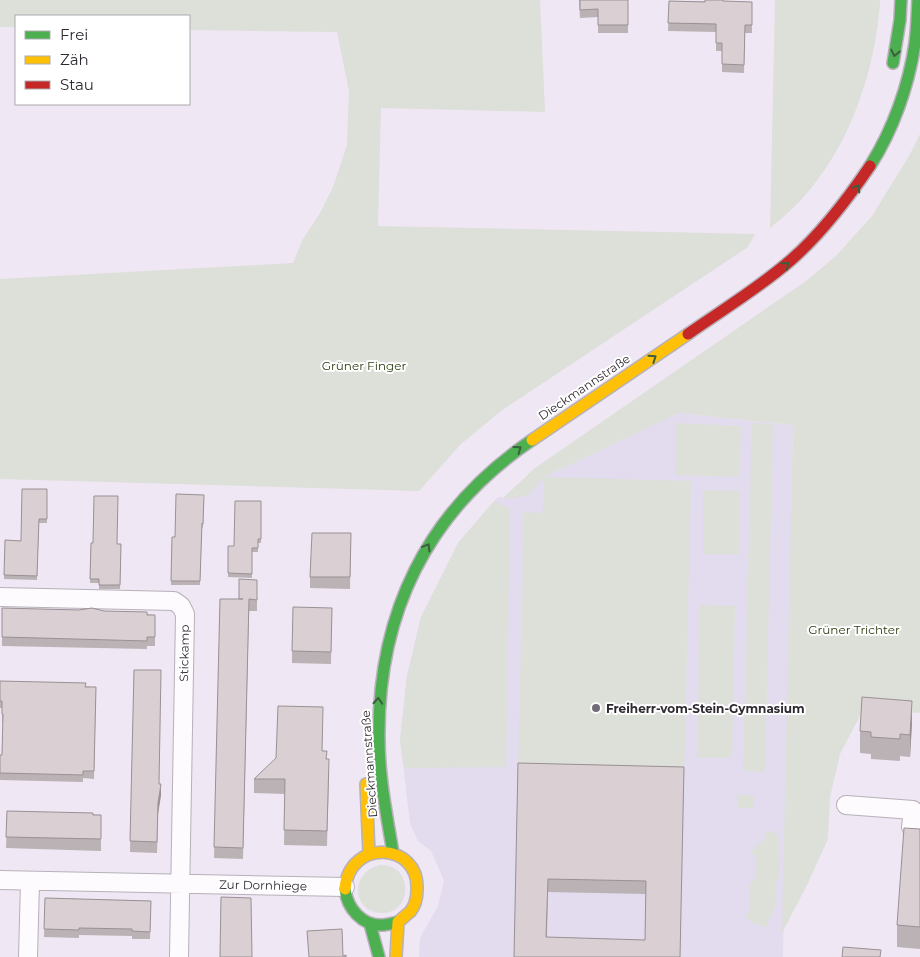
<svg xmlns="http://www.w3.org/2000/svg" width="920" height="957" font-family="Montserrat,sans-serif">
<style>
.education{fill:#e2dcee}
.green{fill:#dddfd9}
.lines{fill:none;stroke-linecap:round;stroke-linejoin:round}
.street-casing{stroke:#b7b1ba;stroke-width:20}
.fast-casing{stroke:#b7b1ba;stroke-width:14}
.slow-casing{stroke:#b7b1ba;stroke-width:14}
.jam-casing{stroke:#b7b1ba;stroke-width:14}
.street{stroke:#fdfbfd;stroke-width:18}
.fast{stroke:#4caf50;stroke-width:11}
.slow{stroke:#ffc107;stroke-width:11}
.jam{stroke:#c62828;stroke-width:11}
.wall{fill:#bbb2b5;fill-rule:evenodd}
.shaded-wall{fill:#999194}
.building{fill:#dacfd3;stroke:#999194;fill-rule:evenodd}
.oneway{stroke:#3b5f3e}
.poi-dot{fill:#726c76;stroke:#fff;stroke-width:2}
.labels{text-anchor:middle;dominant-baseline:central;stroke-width:4;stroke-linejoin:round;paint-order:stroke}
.park-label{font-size:12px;fill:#2b3f0f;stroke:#fff}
.street-label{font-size:12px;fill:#2f2a32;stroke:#fff}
.poi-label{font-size:12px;font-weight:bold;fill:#2f2a32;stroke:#fff;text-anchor:start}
</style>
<rect width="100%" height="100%" fill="#efe7f3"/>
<path class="education" d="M679,413L793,425L783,957H419L420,938L438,906L444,881L431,851L418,841L410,823L400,740L407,676L421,617L458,543L498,497L507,498L544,477Z"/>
<path class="green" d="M0,0H540L545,112L381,108L378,226L755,234L748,247L501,411L461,444L419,491L0,479V279L293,263L303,239L320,213L333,187L347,145L349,91L337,32L189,30V16H16V27H0Z
M775,0H880V4C873,88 839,176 770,228Z
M920,134V713L863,710L840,754L830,797L828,839L808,883L782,933L793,425L679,413L544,477L691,481L684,780L518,776L524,512L543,513L544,478L527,496L502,499L535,468L806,281L836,256L872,216L909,156Z
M676,423L741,426L739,477L675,475Z
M752,423L773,424L765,772L743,771Z
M703,490L740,491L739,554H703Z
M494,501L510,509L506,767L404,768L400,740L407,676L421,617L458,543Z
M700,605L735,606L732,758H697Z
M737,795H754V808H737Z
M775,831L780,842L779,877L775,884L776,903L774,910L766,927L753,923L745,917L749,912V887L756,877L755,862L757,858L751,852L765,838V832Z
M380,865C414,864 413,913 382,913C353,913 348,873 380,865Z"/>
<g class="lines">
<defs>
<path id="street" d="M0,597L174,601L181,606L185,614L179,957
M846,805L913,810L911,827L920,828
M0,880L345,887
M28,957L30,882"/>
<path id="fast" d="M893,63L900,20L901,0
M870,166C893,130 909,85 915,43C917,29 917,14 918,0
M393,853C387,816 379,778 379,740C377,614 427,511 532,440
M345,889C347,908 362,926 382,925C387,925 393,923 398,922
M370,924L379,957"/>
<path id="slow" d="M532,440L688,334
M366,784L369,854
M345,889C349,838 420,842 417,890C417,898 415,906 410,912C406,915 402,919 398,922L396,957"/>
<path id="jam" d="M688,334C722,310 759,288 791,260C822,233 847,200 870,166"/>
</defs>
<use href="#street" class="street-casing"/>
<use href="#fast" class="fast-casing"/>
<use href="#slow" class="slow-casing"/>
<use href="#jam" class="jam-casing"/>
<use href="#street" class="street"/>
<use href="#fast" class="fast"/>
<use href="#slow" class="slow"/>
<use href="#jam" class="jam"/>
</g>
<path class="wall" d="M579,0H628V33H598V17L580,18Z
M669,1L752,2V33H745L744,73L722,72V51H716V32L668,31Z
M47,489V523H39L37,580L4,579L5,540L21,541Z
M204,495L203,528L202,527L200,585H171L172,537H175Z
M261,501V543H258V552H252V578L228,577V546H234Z
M351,533L350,589L310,588V577Z
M91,543L121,544L120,589H99V583H90Z
M257,580V611H249L243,859L214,858L220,599H239Z
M2,608L104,611L155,615V646H147V649L2,646Z
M332,608L331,664L292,663V651Z
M134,670L159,784L161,795L158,814L157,853L130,852Z
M0,681L96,687L94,779L83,778V782L0,780V755H2L3,722H2V708H0Z
M912,723L910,757L900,756V761L871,759V754L860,753V731Z
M323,751L327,759L329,774L327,846L284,845L285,794L254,793V779Z
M518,763L684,767L680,957H514ZM548,892L646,894L645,940L547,937Z
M7,811L101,815V851L6,848Z
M920,829V949L897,947V925Z
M45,898L151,901L150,939H132V936L79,935V938L44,937Z"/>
<path class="shaded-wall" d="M912,701V723L910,757V735Z
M161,784V795L158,814L157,853L158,803Z"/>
<path class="building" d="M580,0H628V25H598V9L580,10Z
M705,0H723V1L752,2V25H745L744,65L722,64V43H716V24L668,23L669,1L705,2Z
M22,489H47V519H39L37,576L4,575L5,540L21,541Z
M176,494L204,495L203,524L202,523L200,581H171L172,537H175Z
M94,496H118L117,544H121L120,585H99V579H90L91,543H93Z
M235,501H261V539H258V548H252V574L228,573V546H234Z
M312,533H351L350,577H310Z
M239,579L257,580V600L249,599L243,848L214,847L220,599H243H239Z
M293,607L332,608L331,652L292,651Z
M2,608L79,610L92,608L104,611L147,612V615H155V637H147V641L2,637Z
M134,670H161L159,784H161L158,803L157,842L130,841Z
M0,681L86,683L85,687H96L94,771H83V775L0,773V755H2L3,714H2V701H0Z
M862,697L912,701L910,735L900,734V739L871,737V732L860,731Z
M278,706L323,707L322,751H327L326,759H329L327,831L284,830L285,779H254L276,758Z
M518,763L684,767L680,957H514ZM548,879L646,881L645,940L546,937Z
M7,811L93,813V815H101V839L6,837Z
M904,828L920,829V927L897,925Z
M221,897L251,898L252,957H220Z
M45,898L151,901L150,932L132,931V929L79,928V930L44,929Z
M342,929L343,956L346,955V957H309L307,931Z
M843,947L881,950L880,957H842Z"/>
<defs><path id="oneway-chevron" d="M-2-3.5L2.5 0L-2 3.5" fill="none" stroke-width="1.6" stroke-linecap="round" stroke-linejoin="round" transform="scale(1.25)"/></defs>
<g class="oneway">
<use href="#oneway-chevron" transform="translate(895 53) rotate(102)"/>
<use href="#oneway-chevron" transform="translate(857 188) rotate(-56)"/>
<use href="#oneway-chevron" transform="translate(786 265) rotate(-39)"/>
<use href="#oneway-chevron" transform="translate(653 358) rotate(-34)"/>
<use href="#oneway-chevron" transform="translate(518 449) rotate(-36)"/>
<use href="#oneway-chevron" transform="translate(427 547) rotate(-59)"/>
<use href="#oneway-chevron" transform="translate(378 701) rotate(-87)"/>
</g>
<circle class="poi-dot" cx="596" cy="708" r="5"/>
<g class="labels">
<g class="park-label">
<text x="364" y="365">Grüner Finger</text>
<text x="854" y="629">Grüner Trichter</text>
</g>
<g class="street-label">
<text transform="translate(584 387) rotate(-34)">Dieckmannstraße</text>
<text transform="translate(184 653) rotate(-89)">Stickamp</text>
<text transform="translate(369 764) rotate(-94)">Dieckmannstraße</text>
<text transform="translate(263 885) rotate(1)">Zur Dornhiege</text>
</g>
<g class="poi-label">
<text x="606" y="708">Freiherr-vom-Stein-Gymnasium</text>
</g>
</g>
<rect x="15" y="15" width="175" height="90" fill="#ffffff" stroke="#acaaad"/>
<rect x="25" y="31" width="25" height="8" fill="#4caf50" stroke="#acaaad"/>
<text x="60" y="40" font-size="15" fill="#2f2a32">Frei</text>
<rect x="25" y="56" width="25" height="8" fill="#ffc107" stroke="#acaaad"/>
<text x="60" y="65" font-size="15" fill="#2f2a32">Zäh</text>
<rect x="25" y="81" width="25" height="8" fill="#c62828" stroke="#acaaad"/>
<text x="60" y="90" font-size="15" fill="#2f2a32">Stau</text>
</svg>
